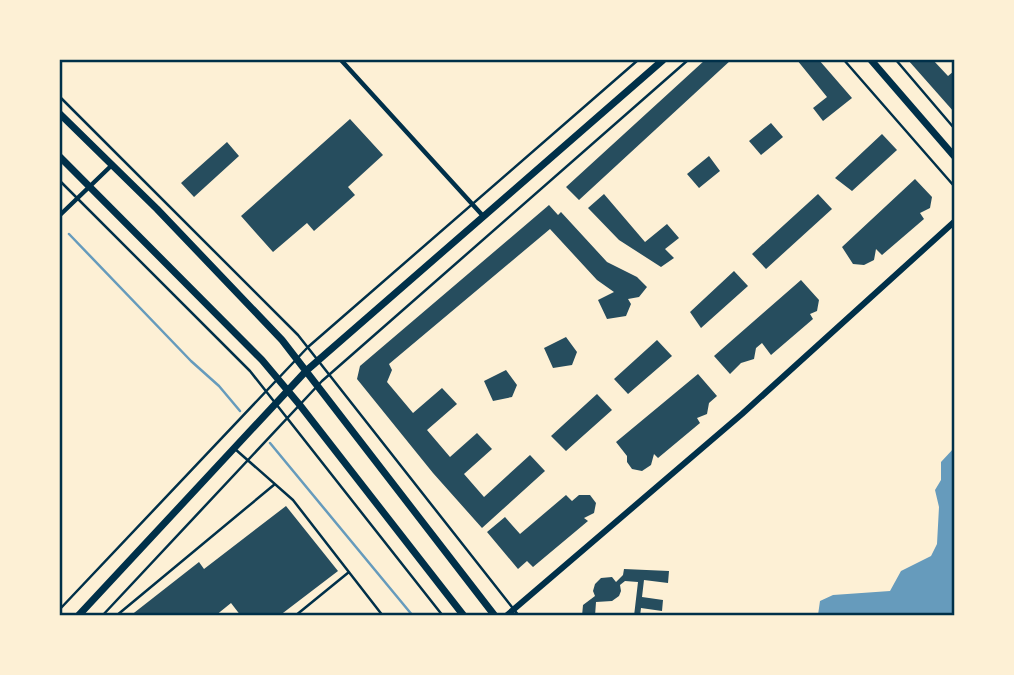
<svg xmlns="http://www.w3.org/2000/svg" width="1014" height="675" font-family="Commissioner,sans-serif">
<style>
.water{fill:#669bbc}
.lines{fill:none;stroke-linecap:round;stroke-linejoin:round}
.stream{stroke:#669bbc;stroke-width:2.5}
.building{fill:#264d5e}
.service{stroke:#003049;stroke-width:2.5}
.minor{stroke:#003049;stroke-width:4.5}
.tertiary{stroke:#003049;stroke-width:6}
.secondary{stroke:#003049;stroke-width:7}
.neatline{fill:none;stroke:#003049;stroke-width:2.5}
</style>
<rect width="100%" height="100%" fill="#fdf0d5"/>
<path class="water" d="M954,448V615H818L820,601L833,595L890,591L901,571L931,556L937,544L939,507L935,490L941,480V462Z"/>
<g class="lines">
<path class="stream" d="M69,234L191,361L219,386L240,411
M270,443L413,616"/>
</g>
<path class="building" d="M705,60H731L579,200L566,187Z
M797,60H819L852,98L823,121L813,108L827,97Z
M908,60H933L948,76L954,71V112Z
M350,119L383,155L348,187L355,195L314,231L307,223L273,252L241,216Z
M771,123L783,137L761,155L749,141Z
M882,134L897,150L852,191L835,178Z
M227,142L239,156L194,197L181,183Z
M709,156L720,171L699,188L687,174Z
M915,179L932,197L930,208L920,213L924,219L882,255L876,249L874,260L864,265L853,264L842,247Z
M604,194L645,242L667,224L679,238L665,249L674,258L661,267L619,240L588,208Z
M818,194L832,209L766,269L752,254Z
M549,205L558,215L561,212L607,262L637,277L647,287L639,297L628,299L631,304L626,316L607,319L598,300L614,292L597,280L550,229L389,364L392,370L387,382L413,413L442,388L457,404L427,430L450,457L477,433L492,449L464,474L484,497L530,455L545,471L482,528L433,473L357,379L360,366Z
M734,271L748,286L701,328L690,312Z
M801,280L819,300L817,311L810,314L813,319L771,355L762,343L756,348L754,359L741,363L730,374L714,356Z
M566,337L577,352L572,365L553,368L544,348Z
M657,340L672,356L628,394L614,379Z
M506,370L517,385L512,397L493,401L484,381Z
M698,374L717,396L709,403L707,414L697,418L700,423L658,458L654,454L651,465L642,471L632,469L627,462V456L616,442Z
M597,394L612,410L566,451L551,436Z
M566,495L572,501L579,495H590L596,503L594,513L584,518L588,521L533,567L527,561L518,569L487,532L505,517L520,534Z
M286,506L338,571L279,616H241L231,603L215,616H130L199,562L204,569Z
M624,569L669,571L668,583L644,580L642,597L663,600L662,611L641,608L640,616H634L638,582L625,581L620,585L621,591L619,596L612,601L596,602L595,616H582L583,605L595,596L593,591L595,584L601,578L612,577L616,582L623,575Z"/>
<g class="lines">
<path class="service" d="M844,60L954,186
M896,60L954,128
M60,97L298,335L519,616
M60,181L250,371L443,616
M235,449L293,500L383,616
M60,609L308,347L638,60
M102,616L322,381L688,60
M116,616L275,484
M295,616L349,572"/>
<path class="minor" d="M341,60L484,217
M60,215L112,165"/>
<path class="tertiary" d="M506,616L742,414L954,222"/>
<path class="secondary" d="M871,60L954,156
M60,114L157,209L282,340L495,616
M60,157L262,360L299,404L464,616
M78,616L306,371L663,60"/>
</g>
<rect width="1014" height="675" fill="none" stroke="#fdf0d5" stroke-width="122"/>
<rect x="61" y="61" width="892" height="553" class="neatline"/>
</svg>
